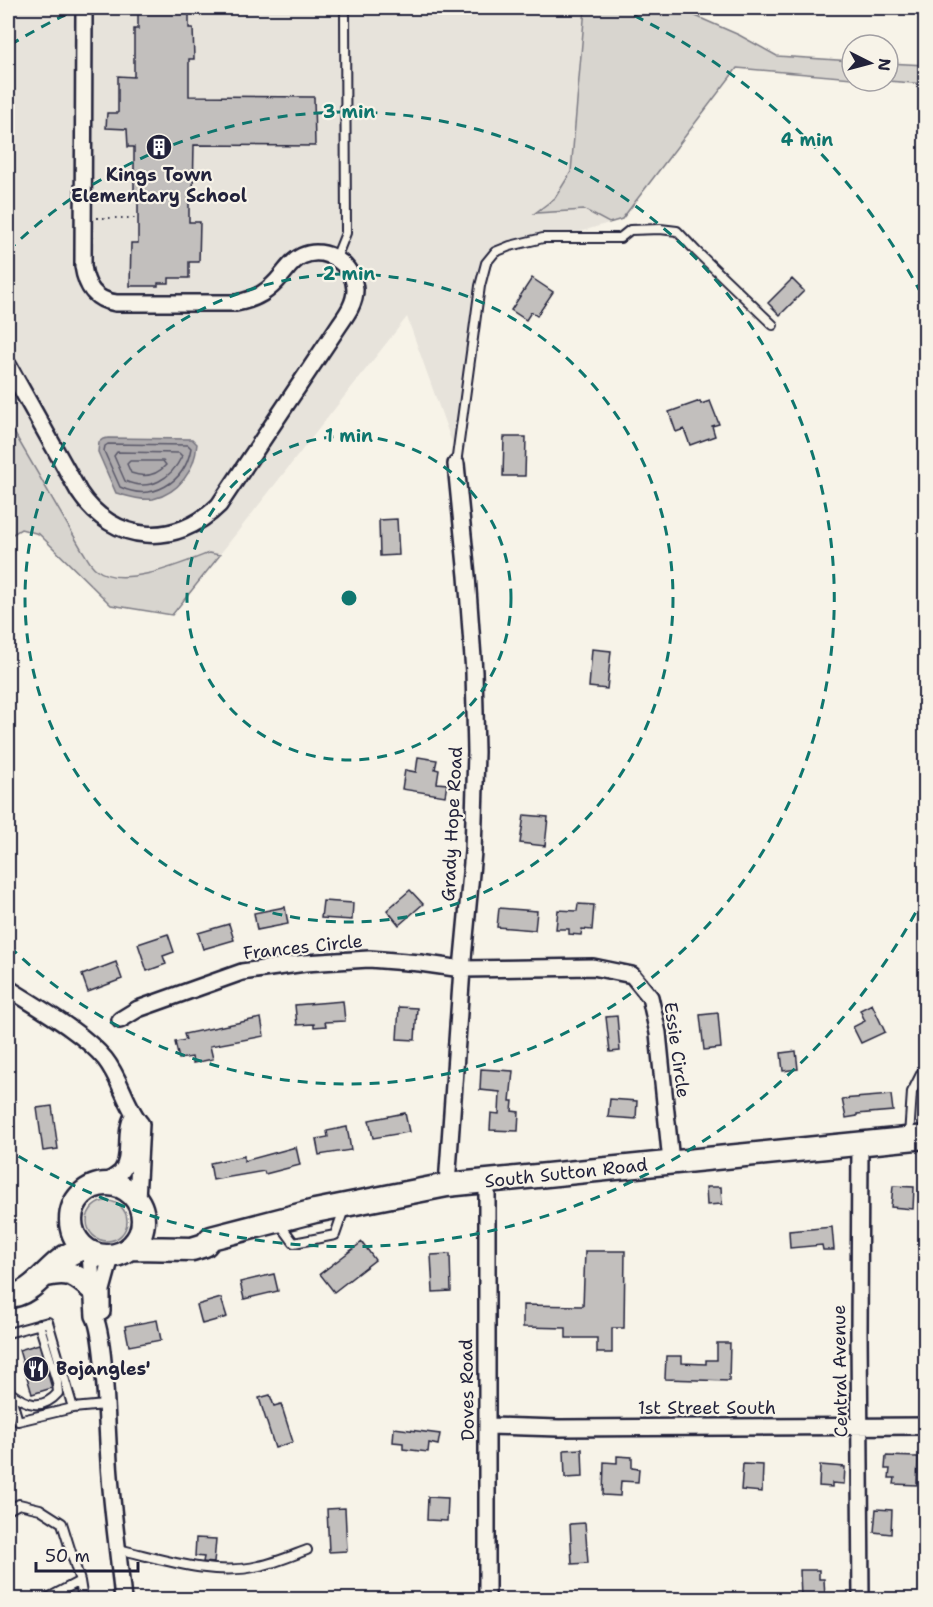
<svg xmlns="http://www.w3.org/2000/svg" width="933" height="1607" font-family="'Shantell Sans',sans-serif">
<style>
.built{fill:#e7e3db}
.green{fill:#d8d5cf;stroke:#7d7c85;stroke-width:1.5}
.water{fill:#aeabad;stroke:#76747f;stroke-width:1.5}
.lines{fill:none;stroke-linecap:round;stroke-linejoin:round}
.shore{stroke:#5a5969;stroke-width:1.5}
.building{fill:#c2bfbd;stroke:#22223b;stroke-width:1.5}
.lane-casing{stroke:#22223b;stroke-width:12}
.street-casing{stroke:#22223b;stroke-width:20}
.secondary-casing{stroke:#22223b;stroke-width:27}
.path{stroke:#22223b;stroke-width:2;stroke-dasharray:1.5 4.5;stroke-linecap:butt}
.lane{stroke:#f7f3e8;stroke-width:8}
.street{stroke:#f7f3e8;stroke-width:15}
.secondary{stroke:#f7f3e8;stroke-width:22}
.ring{fill:none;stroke:#0f766e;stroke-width:3;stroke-dasharray:10 8}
.labels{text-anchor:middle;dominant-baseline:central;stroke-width:4.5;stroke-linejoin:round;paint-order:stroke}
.poi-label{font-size:18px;font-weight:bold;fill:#22223b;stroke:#f7f3e8}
.street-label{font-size:18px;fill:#22223b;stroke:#f7f3e8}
.centre{fill:#0f766e;stroke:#f7f3e8;stroke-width:3}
.ring-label{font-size:18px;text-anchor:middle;font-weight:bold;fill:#0f766e;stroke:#f7f3e8;stroke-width:4.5;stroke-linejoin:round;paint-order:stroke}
</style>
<rect width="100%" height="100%" fill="#f7f3e8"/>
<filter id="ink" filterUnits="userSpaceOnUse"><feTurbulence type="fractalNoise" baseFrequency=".0167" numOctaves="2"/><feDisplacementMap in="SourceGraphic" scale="12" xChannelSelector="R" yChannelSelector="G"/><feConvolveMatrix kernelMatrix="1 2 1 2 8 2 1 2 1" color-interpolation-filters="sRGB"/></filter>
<g filter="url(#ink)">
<path class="built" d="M8,8H686L622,219L480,262L455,451L407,317L172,615L111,605L39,534L21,529L8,537Z"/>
<path class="green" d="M585,8H693L691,14L739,35L777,56L852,61V78L737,68L622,219L609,223L585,210L535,213L555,198L571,172Z
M888,63L925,65V84L888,81Z
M8,422L82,550C86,555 90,565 96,569C121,590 183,563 209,553L220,555L172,615L111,605L39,534L21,529L8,537Z
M87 1221a20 20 0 1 1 40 0a20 20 0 1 1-40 0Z"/>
<path class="water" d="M108,438L192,439L197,444C195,470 179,493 153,499C141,501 127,496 116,493L98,452L99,442L103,439Z"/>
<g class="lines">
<path class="shore" d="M108,444L188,445L191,448C185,483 152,502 120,487L104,451L105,446Z
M117,452L179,453L182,456C171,479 150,492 125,481L114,456Z
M130,461H163L166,465C156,476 145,478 131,473L127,464Z"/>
</g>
<path class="building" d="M138,8H189V28H193L194,59H189V96L314,97L315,146L194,145L193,195H189V222H200L199,262H189V278H169V283H158V286H130L131,243H138V195H134V147H128L127,129L106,128L107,113H118V76L134,77V29H138Z
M532,278L553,292L537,316L531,312L526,320L511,310Z
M792,279L804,291L780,315L768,303Z
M700,401L701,404L710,401L719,424L712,426L715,436L690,445L684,429L676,432L669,412Z
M504,437H526L525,476H503Z
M397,519L399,555L380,556L379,520Z
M592,649L611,651L607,689L589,687Z
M418,757L437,760L435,769L439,770L437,783L447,784L445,796L402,789L405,770L416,772Z
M524,815L548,817L545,846L520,843Z
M410,890L423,904L399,925L387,910Z
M323,901L353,903L352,920L321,918Z
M578,904L594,905L592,930L582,929L581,935L569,934V929H556L558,910L577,911Z
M285,907L288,924L257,930L254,913Z
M499,908L537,911L535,930L497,927Z
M229,924L234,940L203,949L198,933Z
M168,934L174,952L163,956L166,964L147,971L138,944Z
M116,962L122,979L88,992L82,975Z
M343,1001L345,1021L325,1022L326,1026L314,1027V1024L297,1025L295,1005Z
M872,1004L885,1032L861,1043L853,1027L865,1021L860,1010Z
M399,1007L417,1008L415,1040L397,1039Z
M718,1013L721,1048L704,1050L700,1015Z
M617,1016L620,1051L610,1052L606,1017Z
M261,1018L264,1036L210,1046L213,1059L193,1063L192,1057L179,1059L175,1042L186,1040L184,1034Z
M796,1051L798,1069L783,1071L781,1053Z
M481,1069L513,1071L510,1101H513L512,1111L519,1112L518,1131L490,1130L491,1113L499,1114L500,1092L480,1090Z
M891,1095L893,1111L857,1114V1116L846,1118L842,1099Z
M610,1099L637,1101L636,1119L608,1117Z
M52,1106L58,1149L43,1151L37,1108Z
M405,1113L409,1132L373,1138L369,1120Z
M347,1127L351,1150L319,1155L316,1139L328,1137L327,1131Z
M296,1147L300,1165L265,1174L264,1171L213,1180L210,1163L244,1156V1161Z
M893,1186L914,1187L913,1209L891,1207Z
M706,1187H721L722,1204L707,1205Z
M832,1227L834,1250H823L822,1245L790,1248L789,1231Z
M362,1242L375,1260L334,1292L320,1274Z
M585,1251H625L624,1328H612V1353H597V1338H566V1328L523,1327V1305L583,1306Z
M450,1254L451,1291L433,1292L431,1255Z
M274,1274L278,1291L244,1299L240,1282Z
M221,1298L227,1317L202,1324L197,1305Z
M157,1320L161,1340L129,1346L125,1326Z
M717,1343H730L729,1381L665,1379L666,1356H682V1363L706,1364V1360H717Z
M39,1344L52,1388L32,1394L19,1350Z
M270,1395L274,1406L281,1404L293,1442L275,1448L259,1398Z
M394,1428L440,1434L438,1445L429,1443L428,1452L403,1449V1443L393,1442Z
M582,1449L583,1477L565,1478L564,1450Z
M617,1456L632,1457V1468L639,1469L638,1482L621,1481L620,1496L603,1495L604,1462L617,1463Z
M886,1456L918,1457L917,1485L894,1484L895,1478H889L890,1469H885Z
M743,1464L763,1465L762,1492L741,1490Z
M820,1465L845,1467L844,1484L832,1483V1487L819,1486Z
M428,1497L448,1498L447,1521L427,1520Z
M345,1508L347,1551L329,1552L327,1509Z
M876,1509L892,1510L891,1534L874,1532Z
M585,1523L588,1563L572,1564L570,1524Z
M196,1538L216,1539L214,1563L203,1562L204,1557L195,1556Z
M800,1570H819V1579H824L825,1599H801Z"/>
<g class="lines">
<defs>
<path id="lane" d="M336,258L346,233L345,8
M456,464L480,286L486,263L495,252L510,246L543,238H620L630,230L660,229L677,231L696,251L773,325
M909,1136L912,1092L922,1072L926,1071
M280,1224L294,1243L335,1235L344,1209
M8,1333L48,1322L73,1408
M8,1386L18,1421L73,1408L105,1405
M9,1392C27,1405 42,1411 58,1393L57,1382L39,1324
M8,1510L19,1504L40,1509L62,1523L80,1581L83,1600
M118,1549C162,1559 213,1577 259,1566C275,1563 291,1556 307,1550
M44,1600L80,1581"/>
<path id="street" d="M8,365L79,492C113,544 176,548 219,505L340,324C347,314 355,303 355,290C354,265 326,245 302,256C293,260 288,268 282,275C269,291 257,299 236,303H116C94,300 86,286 83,266L84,8
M8,988C37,1007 83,1032 105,1059C121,1079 126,1107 141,1124L137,1199
M120,1020L138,1009L242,972L305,963L369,959L420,963L462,969L593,967L632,975L650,997L658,1033L671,1162
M860,1142L859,1333L861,1600
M105,1183C110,1180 117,1176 121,1172C133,1159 123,1133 133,1116
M447,1185L462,969L473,852L476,752L474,672L467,576L456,464
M90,1252L94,1316C106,1335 107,1446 110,1476C113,1517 119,1558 123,1600
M102,1312V1290L111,1257
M488,1426L559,1428L926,1426
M487,1600V1180"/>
<path id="secondary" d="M71 1220a36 36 0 1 1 72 0a36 36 0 1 1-72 0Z
M132,1248L192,1249L205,1245L211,1238L315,1211L447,1185L926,1137
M46,1275C68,1270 75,1274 91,1288
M8,1296C30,1296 46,1270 62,1259C68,1254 76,1251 83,1248"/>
</defs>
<use href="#lane" class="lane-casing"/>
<use href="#street" class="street-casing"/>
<use href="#secondary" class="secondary-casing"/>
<path class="path" d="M97,218H138"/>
<use href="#lane" class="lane"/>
<use href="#street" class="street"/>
<use href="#secondary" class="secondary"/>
</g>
</g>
<g class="ring">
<circle cx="349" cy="598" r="162"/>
<circle cx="349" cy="598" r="324"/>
<path d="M8 251A486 486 0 1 1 8 945"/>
<path d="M924 897A648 648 0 0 1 10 1151M10 45A648 648 0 0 1 80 8M618 8A648 648 0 0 1 924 299"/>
</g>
<defs>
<symbol id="building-disc" viewBox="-11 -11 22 22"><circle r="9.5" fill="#22223b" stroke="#f7f3e8"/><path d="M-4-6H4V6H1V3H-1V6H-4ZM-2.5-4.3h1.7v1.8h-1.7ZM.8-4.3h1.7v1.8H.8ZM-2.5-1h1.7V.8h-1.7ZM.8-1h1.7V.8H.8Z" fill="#fff"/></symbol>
<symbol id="restaurant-disc" viewBox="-11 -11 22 22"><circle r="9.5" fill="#22223b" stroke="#f7f3e8"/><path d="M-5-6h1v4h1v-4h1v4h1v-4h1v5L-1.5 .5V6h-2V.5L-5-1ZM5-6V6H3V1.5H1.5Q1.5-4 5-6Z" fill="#fff"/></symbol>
</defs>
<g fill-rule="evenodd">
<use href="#building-disc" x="144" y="132" width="30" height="30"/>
<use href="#restaurant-disc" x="21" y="1354" width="30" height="30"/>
</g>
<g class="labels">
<g class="poi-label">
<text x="159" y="175">Kings Town<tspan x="159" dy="21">Elementary School</tspan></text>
<text x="56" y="1369" text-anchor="start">Bojangles'</text>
</g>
<g class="street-label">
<text transform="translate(452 824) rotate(-87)">Grady Hope Road</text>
<text transform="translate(303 947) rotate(-6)">Frances Circle</text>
<text transform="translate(677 1050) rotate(82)">Essie Circle</text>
<text transform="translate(566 1173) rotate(-6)">South Sutton Road</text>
<text transform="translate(840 1371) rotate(-91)">Central Avenue</text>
<text transform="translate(467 1390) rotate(-91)">Doves Road</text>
<text x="707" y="1408">1st Street South</text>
</g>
</g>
<circle cx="349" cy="598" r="9" class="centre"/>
<g class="ring-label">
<text x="349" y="118">3 min</text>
<text x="807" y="146">4 min</text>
<text x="349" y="280">2 min</text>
<text x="349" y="442">1 min</text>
</g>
<rect width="933" height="1607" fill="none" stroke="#f7f3e8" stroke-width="30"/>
<rect x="15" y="15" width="903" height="1577" fill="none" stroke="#22223b" stroke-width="2" filter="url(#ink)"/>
<g transform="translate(870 63) rotate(96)"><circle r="28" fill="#f7f3e8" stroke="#a29fa3" stroke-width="1.5"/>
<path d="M0-4.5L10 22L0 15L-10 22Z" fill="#22223b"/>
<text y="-9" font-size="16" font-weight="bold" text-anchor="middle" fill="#22223b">N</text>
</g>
<path d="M36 1562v9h102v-9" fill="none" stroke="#22223b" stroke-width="3"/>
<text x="45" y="1562" font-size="18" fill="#22223b" stroke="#f7f3e8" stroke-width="4.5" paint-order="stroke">50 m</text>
</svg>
